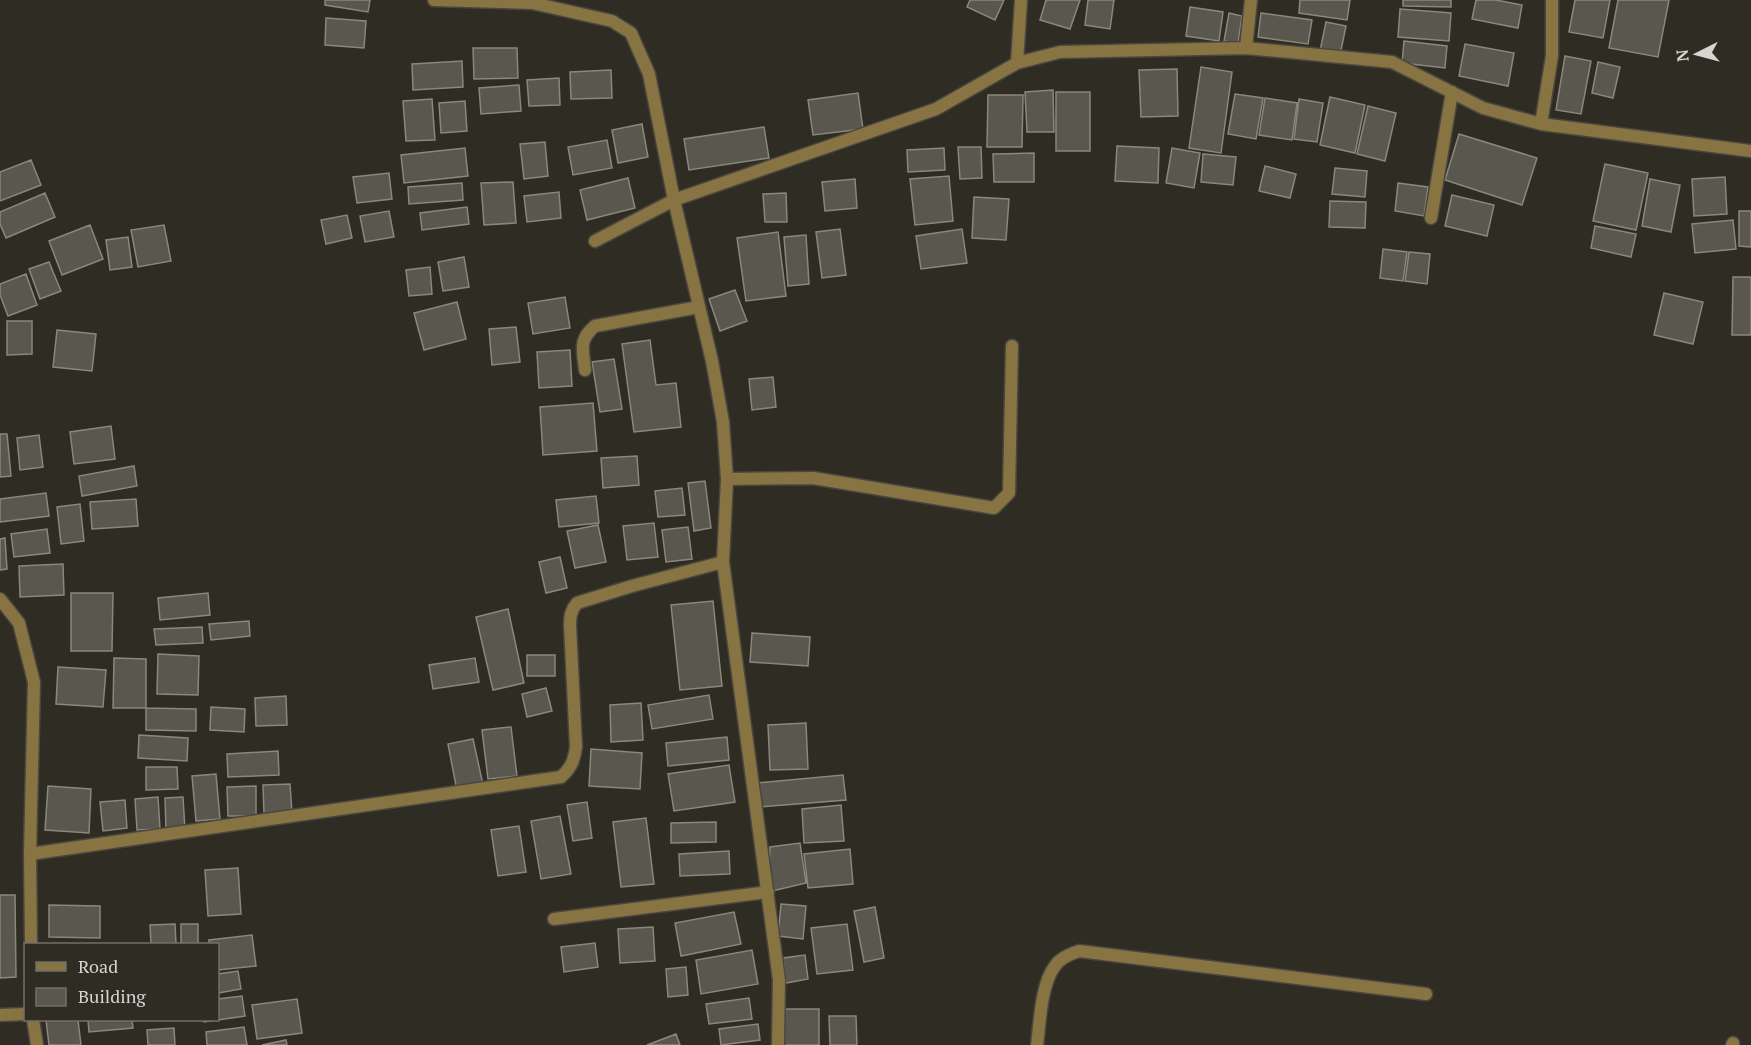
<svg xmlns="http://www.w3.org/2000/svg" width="1751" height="1045" font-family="'PT Serif',serif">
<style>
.building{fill:#5a574e;stroke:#8a877d;stroke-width:1.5}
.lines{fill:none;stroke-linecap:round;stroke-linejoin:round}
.street-casing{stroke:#49473f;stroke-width:15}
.street{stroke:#887342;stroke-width:12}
</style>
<rect width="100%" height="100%" fill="#2e2c23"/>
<path class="building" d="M325,0H370L368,12L325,5Z
M970,0H1004L995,20L967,7Z
M1046,0H1080L1070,29L1040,20Z
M1088,0H1114L1110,29L1085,25Z
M1300,0H1350L1347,20L1299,13Z
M1403,0H1451V7L1403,6Z
M1476,0H1496L1522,5L1518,28L1472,19Z
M1575,0H1610L1603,38L1569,32Z
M1618,0H1669L1658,57L1609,48Z
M1190,7L1223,12L1219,41L1186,36Z
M1400,9L1451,13L1449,41L1398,37Z
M1229,13L1242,16L1238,43L1224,41Z
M1261,13L1312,20L1308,44L1258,37Z
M326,18L366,21L364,48L325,45Z
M1326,22L1346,26L1340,55L1320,51Z
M1404,41L1447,46L1445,68L1402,63Z
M1465,44L1514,53L1508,86L1459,76Z
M473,48H517L518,78L474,79Z
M1565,56L1591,61L1581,114L1556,110Z
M462,61L463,87L413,90L412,64Z
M1598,62L1620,67L1613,98L1592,93Z
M1201,67L1232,72L1221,153L1189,148Z
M1177,69L1178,116L1141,117L1139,70Z
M611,70L612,98L571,99L570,72Z
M559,78L560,105L529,106L527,80Z
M519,85L521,111L481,114L479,88Z
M1053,90L1054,132H1027L1025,92Z
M1056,92H1090V151H1056Z
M858,93L863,129L813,135L808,100Z
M1235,94L1263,98L1256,139L1228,134Z
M988,95H1023L1022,147H987Z
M1330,97L1365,105L1355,153L1320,145Z
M1265,98L1297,103L1292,140L1259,135Z
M432,99L435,140L406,141L403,101Z
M1299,99L1323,103L1317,142L1294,139Z
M465,101L467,131L441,133L439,103Z
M1368,106L1396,113L1385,161L1357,154Z
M642,124L648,157L618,163L612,130Z
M764,127L769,158L689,170L684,139Z
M1459,134L1537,158L1522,205L1445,180Z
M607,140L612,168L573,175L568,147Z
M545,142L548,176L524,179L520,144Z
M1117,146L1159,148L1158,183L1115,181Z
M958,147H981L982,178L960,179Z
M465,148L468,176L404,183L401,155Z
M944,148L945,170L908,172L907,150Z
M1172,148L1200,153L1194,188L1166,183Z
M1034,153V182H994L993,154Z
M1203,154L1236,157L1233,185L1201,182Z
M31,160L41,185L0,201V172Z
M1605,164L1648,173L1636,230L1593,221Z
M1265,166L1296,174L1290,198L1259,191Z
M1335,168L1367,171L1365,197L1332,194Z
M389,173L392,199L357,203L353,177Z
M949,176L953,221L915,225L910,179Z
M1725,177L1727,214L1694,216L1692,179Z
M628,178L635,208L587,220L580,190Z
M855,179L857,208L825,211L822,182Z
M1650,179L1680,185L1671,232L1642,226Z
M513,182L516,223L484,225L481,183Z
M462,183L463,200L409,204L408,187Z
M1398,183L1428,187L1424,216L1395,211Z
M559,192L561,218L527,222L524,196Z
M45,193L55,217L6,238L0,224V212Z
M786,193L787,222H765L763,194Z
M1452,195L1494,205L1487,236L1445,226Z
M974,197L1009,199L1006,240L972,238Z
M1330,201L1366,202L1365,228L1329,227Z
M467,207L469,224L422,230L420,213Z
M389,211L394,237L365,242L360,216Z
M1739,211H1751V247L1739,246Z
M347,215L352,238L326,244L321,220Z
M1733,220L1736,249L1695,253L1692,224Z
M90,225L103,259L62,275L49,241Z
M164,225L171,261L138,267L131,230Z
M1595,226L1636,234L1631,257L1591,248Z
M840,229L846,275L822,278L816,232Z
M962,229L967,263L921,269L916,236Z
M778,232L786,296L746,301L737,238Z
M806,235L809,284L788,286L784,237Z
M128,237L132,267L110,270L106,240Z
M1383,249L1407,252L1403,281L1380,278Z
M1409,252L1430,254L1427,284L1405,281Z
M464,257L469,287L443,291L438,262Z
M49,262L61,291L40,299L29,269Z
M430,267L432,294L409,296L406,270Z
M26,274L37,305L8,316L0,295V284Z
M1733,277H1751V335H1732Z
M735,290L747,321L720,331L709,299Z
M1664,293L1703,302L1693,344L1654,335Z
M565,297L570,328L533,334L528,303Z
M457,302L466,339L424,350L414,313Z
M7,321H32V354L7,355Z
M516,327L520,362L492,365L489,329Z
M57,330L96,334L92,371L53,367Z
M650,340L656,385L676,383L681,427L634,432L622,344Z
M570,350L572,386L539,388L537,352Z
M614,359L622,409L600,412L592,362Z
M773,377L776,407L752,410L749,379Z
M593,403L597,451L543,455L540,407Z
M111,426L115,459L74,464L70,432Z
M0,434H7L11,476L0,477Z
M39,435L43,467L20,470L17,438Z
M637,456L639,485L603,488L601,458Z
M134,466L137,486L82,496L79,476Z
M705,481L711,528L694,531L688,483Z
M682,488L685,515L658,517L655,491Z
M46,493L49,516L0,522V499Z
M596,496L599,523L559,527L556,500Z
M136,499L138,526L92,529L90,502Z
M80,504L84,541L61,544L57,507Z
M654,523L658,557L627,560L623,526Z
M598,525L606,562L575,568L567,531Z
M688,527L692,559L666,562L662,530Z
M47,529L50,553L14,557L11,534Z
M5,538L7,569L0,570V539Z
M560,557L567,588L546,593L539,562Z
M63,564L64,595L20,597L19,566Z
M71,593H113L112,651H71Z
M208,593L210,615L160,620L158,598Z
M713,601L722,686L680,690L671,605Z
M508,609L524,683L493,690L476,617Z
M249,621L250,636L211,640L209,624Z
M202,627L203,643L156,645L154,629Z
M752,633L810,637L808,666L750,662Z
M158,654L199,656L198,695L157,694Z
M527,655H555V676H527Z
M114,658L146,659V708H113Z
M475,658L479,682L433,689L429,665Z
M58,667L106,670L103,707L56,704Z
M546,688L552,711L527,717L522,694Z
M709,695L713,719L652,729L648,705Z
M286,696L287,725L256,726L255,698Z
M641,703L643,740L611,742L610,705Z
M211,707L245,709L244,732L210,730Z
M146,708L196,709V731L146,730Z
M806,723L808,769L770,770L768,725Z
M511,727L517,776L488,779L482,730Z
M139,735L188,738L187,761L138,758Z
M727,737L729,760L668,766L666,743Z
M473,739L483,785L457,791L448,744Z
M591,749L642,753L640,789L589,786Z
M278,751L279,775L228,777L227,754Z
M729,765L735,802L674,811L668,774Z
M146,767H177L178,789L146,790Z
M216,774L220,819L196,821L192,776Z
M843,775L846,800L758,807L756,783Z
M290,784L292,813L264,814L263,785Z
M48,786L91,789L89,833L45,830Z
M256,786V816H228L227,787Z
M158,797L160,829L137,830L135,799Z
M183,797L185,830L166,831L165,798Z
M125,800L127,828L103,831L100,802Z
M587,802L592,838L573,841L567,805Z
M841,805L844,841L804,843L802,809Z
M560,816L571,874L541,879L531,821Z
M646,818L654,884L621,887L613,822Z
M716,822V842L671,843V823Z
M519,826L526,872L498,876L491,830Z
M800,843L806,883L768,892L770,847Z
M850,849L853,884L808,888L804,854Z
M729,851L730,874L680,876L679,854Z
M238,868L241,914L208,916L205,870Z
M0,895H15L16,977L0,978Z
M781,904L806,906L803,939L778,936Z
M49,905L100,906V938L49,937Z
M875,907L884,958L864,962L854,911Z
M734,912L741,944L681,956L675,923Z
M175,924L176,944H151L150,925Z
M181,924H198V944H181Z
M847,924L853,970L817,974L811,928Z
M653,927L655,961L620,963L618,929Z
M252,935L256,966L218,970V944H209V940Z
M595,943L598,967L564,972L561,947Z
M752,950L758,984L701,994L696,960Z
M805,955L808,979L786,983L783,958Z
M686,967L688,995L668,997L666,969Z
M238,971L241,989L218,993V974Z
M242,996L245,1016L204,1022V1020H218V999Z
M749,998L752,1019L709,1024L706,1004Z
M297,999L302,1033L257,1039L252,1005Z
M781,1009H819V1045H781Z
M829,1016H856L857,1045H830Z
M46,1020H78L81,1045H49Z
M88,1020H132L133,1028L89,1032Z
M758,1024L760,1040L721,1045L719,1029Z
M244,1027L247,1045H207L206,1032Z
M174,1028L175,1045H148L147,1030Z
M676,1034L680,1045H647Z
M286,1040L287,1045H262Z"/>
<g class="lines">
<defs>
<path id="street" d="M434,0L532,3L612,21L631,33L649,74L674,200L712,361L723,422L727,479L723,562L779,980L778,1045
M1246,48L1251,0
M1017,63L1021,0
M1541,124L1552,56V0
M1431,218L1452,92
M595,241L674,200L936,109L1017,63L1060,52L1246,48L1392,62L1483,108L1541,124L1751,151
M585,370C583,350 578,340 595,326L699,307
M727,479L813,478L994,508L1009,493L1012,346
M0,599L19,623L34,682L30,854L31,944
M30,854L561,777C571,768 574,761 576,747L570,625C570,616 571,610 577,603L632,586L723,562
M554,919L768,892
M0,1015L26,1014
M33,1020L37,1045
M1037,1045C1040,1022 1041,984 1055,966C1060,958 1070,954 1079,951L1426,994
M1732,1045L1733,1043"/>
</defs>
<use href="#street" class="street-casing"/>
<use href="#street" class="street"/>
</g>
<rect x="24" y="943" width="195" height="78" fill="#2e2c23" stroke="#727068" stroke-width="1.5"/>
<rect x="36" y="962" width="30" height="9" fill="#887342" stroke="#727068" stroke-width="1.5"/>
<text x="78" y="973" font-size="18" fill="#d7d5d0">Road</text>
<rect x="36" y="988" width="30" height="18" fill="#5a574e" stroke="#727068" stroke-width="1.5"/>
<text x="78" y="1003" font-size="18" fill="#d7d5d0">Building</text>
<g transform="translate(1697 54) rotate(264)" stroke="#2e2c23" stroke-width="4.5" paint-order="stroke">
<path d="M0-4.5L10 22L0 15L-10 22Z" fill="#d7d5d0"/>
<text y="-9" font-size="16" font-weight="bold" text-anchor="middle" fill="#d7d5d0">N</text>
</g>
</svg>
